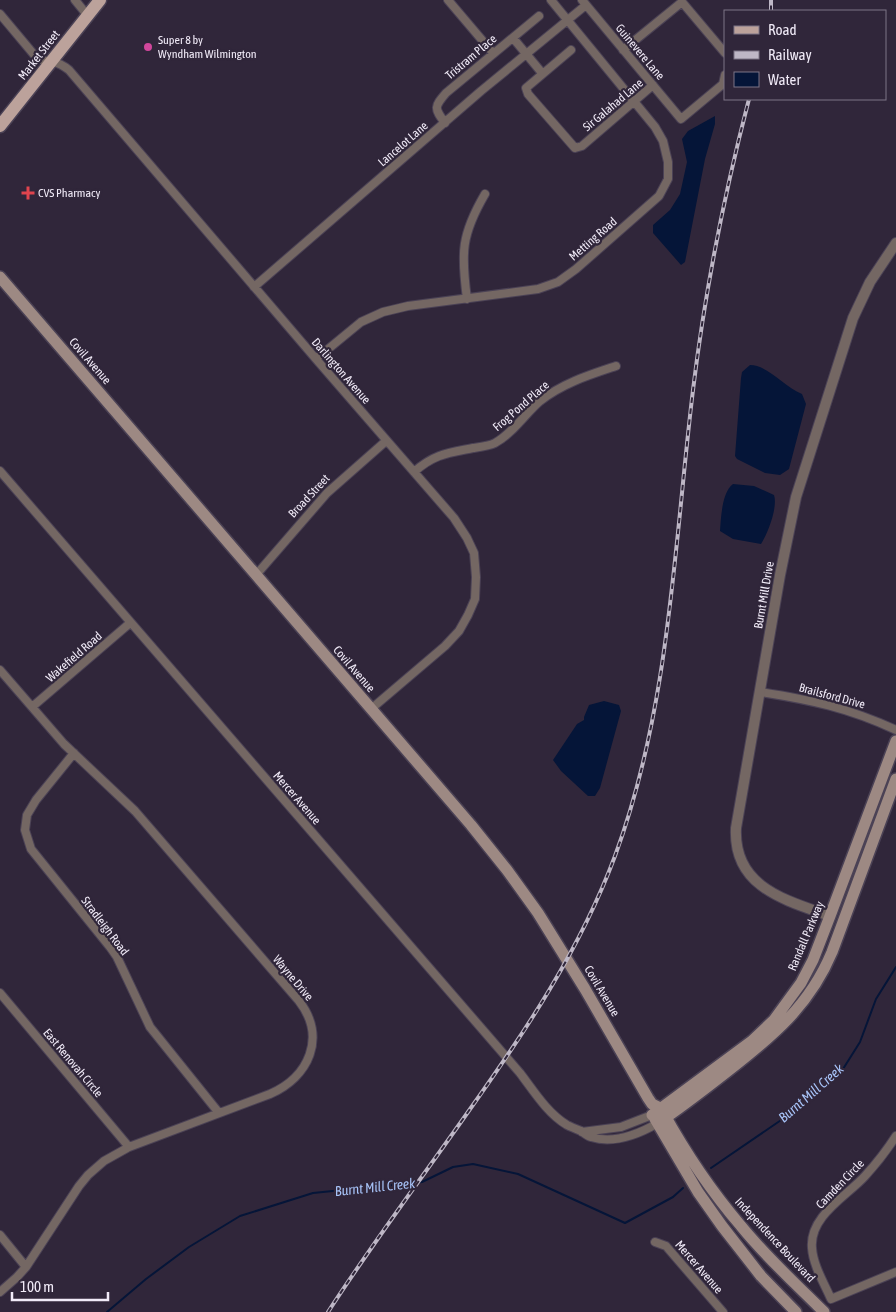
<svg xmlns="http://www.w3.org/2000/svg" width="896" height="1312" font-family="'Asap Condensed',sans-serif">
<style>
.water{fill:#051538}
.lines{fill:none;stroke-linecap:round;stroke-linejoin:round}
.stream{stroke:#051538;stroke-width:2}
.minor-casing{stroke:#4b4255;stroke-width:10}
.tertiary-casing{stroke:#4b4255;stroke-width:12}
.secondary-casing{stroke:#4b4255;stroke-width:14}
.primary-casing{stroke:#4b4255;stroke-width:15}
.minor{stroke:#746763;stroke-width:8}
.tertiary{stroke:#746763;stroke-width:10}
.secondary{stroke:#9d8983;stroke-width:11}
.primary{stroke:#bca29b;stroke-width:12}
.rail-casing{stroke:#beb7c6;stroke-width:4}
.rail{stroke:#30263a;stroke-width:2;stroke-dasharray:5.5;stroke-linecap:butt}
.hotel-dot{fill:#d1479c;stroke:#30263a;stroke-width:2}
.health-dot{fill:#e0444e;stroke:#30263a;stroke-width:2}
.labels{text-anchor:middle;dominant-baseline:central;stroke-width:4.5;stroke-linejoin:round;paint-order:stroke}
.poi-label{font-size:12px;fill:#f1ebf8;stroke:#30263a;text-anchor:start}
.street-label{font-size:12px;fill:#f1ebf8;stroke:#30263a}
.water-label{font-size:14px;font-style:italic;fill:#a8c4f9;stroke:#30263a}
</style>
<rect width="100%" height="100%" fill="#30263a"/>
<path class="water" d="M715,116V124L705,159L685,262L681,265L653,233V225L670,210L680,194L687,162L682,139L688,131Z
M750,365C768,365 784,387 802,394L806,404L789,469L780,475L765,473L737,459L735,456L741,378L742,372Z
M733,484L754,486L774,495C778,507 768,533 761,544L733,539L720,531C721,517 722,492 733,484Z
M604,701L619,705L621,711L600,788L595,796H588L561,771L553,760L577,724L584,720V717L589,705Z"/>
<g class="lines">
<path class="stream" d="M711,1168L787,1116L815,1095L843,1069L860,1042L876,999L896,967
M107,1312L146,1279L189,1247L240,1216L313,1193L422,1182L453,1167L473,1164L518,1174L625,1223L673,1197L683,1188"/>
<defs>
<path id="minor" d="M75,0L88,16
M448,0L493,53
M582,0L681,119L723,84L725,75
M0,14L36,57C42,62 46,60 53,62C59,63 64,66 69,70L316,359L454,518L467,538L474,553L476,577L475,599L468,615L459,631L445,646L371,709
M513,38L542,73
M571,50L526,88L528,94L575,148L582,146L653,85
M623,50L682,2L725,53
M445,123C434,108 434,107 446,93L539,16
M254,287L481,91L586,5
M467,299C461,253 461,235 485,194
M316,359L361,322L383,312L408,306L538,289L558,282L576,269L659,196L668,179V162L663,141L655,127L551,0
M0,471L520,1073C533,1090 547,1113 567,1125C571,1127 576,1129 581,1131C584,1133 587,1136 591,1137C613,1144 639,1134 658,1123
M414,472C434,454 448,453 473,448C480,447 489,446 495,443C513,433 525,414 540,401C563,383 589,375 616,366
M256,575L327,493L386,441
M0,670L64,744L135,811L299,1001C327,1037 309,1077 270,1094L129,1147L104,1161L88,1175L79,1186L26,1267L17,1277L0,1292
M760,692C811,700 849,708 896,730
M32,707L130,623
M74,753L36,800L27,815L25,830L31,849L110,947L117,957L150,1027L219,1113
M0,993L129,1147
M582,1132L621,1127L652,1115
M896,1136C887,1150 877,1163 865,1176C847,1196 809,1216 812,1248C813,1265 824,1283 831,1299L896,1272
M0,1235L26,1267
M655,1242L666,1246L723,1312"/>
<path id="tertiary" d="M830,916C785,900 733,887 736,828L780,575L796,497L853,318L870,282L896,243"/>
<path id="secondary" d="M0,277L471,825L507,870L538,913L585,989L648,1098L652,1104L662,1109
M663,1112C685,1152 711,1191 741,1226C766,1257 796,1284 824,1312
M652,1115L752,1041L774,1020L801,983L813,960L830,916L896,741
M655,1119L698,1192L722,1226L761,1276L796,1312
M658,1123C682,1107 705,1089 728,1071C773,1036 810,1005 832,952L896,779"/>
<path id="primary" d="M0,126L100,0"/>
</defs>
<use href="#minor" class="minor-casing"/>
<use href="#tertiary" class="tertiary-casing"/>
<use href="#secondary" class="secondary-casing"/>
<use href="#primary" class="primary-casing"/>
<use href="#minor" class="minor"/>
<use href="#tertiary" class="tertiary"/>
<use href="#secondary" class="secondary"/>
<use href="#primary" class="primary"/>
<defs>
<path id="rail" d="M771,11V0
M328,1312C372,1244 421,1179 468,1112C525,1032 580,950 615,856C670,707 674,546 693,390C705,291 724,195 749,99"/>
</defs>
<use href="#rail" class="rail-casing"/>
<use href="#rail" class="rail"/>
</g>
<circle class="hotel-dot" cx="148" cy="47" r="5"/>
<path class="health-dot" d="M25.5 185.5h5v5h5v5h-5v5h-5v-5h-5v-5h5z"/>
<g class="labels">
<g class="poi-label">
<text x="158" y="40">Super 8 by<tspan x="158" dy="14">Wyndham Wilmington</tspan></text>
<text x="38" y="193">CVS Pharmacy</text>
</g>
<g class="street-label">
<text transform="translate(640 52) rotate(50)">Guinevere Lane</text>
<text transform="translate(39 55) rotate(-52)">Market Street</text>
<text transform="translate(471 57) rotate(-40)">Tristram Place</text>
<text transform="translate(613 105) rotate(-40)">Sir Galahad Lane</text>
<text transform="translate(403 144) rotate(-41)">Lancelot Lane</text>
<text transform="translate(593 239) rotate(-41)">Metting Road</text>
<text transform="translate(90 361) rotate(49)">Covil Avenue</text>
<text transform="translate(341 371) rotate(49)">Darlington Avenue</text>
<text transform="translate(521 406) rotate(-41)">Frog Pond Place</text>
<text transform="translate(309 496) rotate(-47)">Broad Street</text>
<text transform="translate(764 595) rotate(-80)">Burnt Mill Drive</text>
<text transform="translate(74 657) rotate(-41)">Wakefield Road</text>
<text transform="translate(354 669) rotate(49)">Covil Avenue</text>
<text transform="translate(832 696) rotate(15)">Brailsford Drive</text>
<text transform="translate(297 798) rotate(49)">Mercer Avenue</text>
<text transform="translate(105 926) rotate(53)">Stradleigh Road</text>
<text transform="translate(806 936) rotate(-67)">Randall Parkway</text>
<text transform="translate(293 978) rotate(50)">Wayne Drive</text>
<text transform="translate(602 991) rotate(59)">Covil Avenue</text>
<text transform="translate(73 1063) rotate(50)">East Renovah Circle</text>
<text transform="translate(840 1184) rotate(-46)">Camden Circle</text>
<text transform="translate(775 1240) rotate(47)">Independence Boulevard</text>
<text transform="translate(699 1267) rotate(49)">Mercer Avenue</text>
</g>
<g class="water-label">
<text transform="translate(811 1093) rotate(-41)">Burnt Mill Creek</text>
<text transform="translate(375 1187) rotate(-6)">Burnt Mill Creek</text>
</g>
</g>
<rect x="724" y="10" width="162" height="90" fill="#30263a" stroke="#7d7586"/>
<rect x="734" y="26" width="25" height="8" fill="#bca29b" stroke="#7d7586"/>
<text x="768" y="35" font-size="15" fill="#f1ebf8">Road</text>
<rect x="734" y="51" width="25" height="8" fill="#beb7c6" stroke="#7d7586"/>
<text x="768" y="60" font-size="15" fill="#f1ebf8">Railway</text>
<rect x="734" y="72" width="25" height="15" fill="#051538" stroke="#7d7586"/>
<text x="768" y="85" font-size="15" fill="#f1ebf8">Water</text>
<path d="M12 1292v8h96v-8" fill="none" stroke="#f1ebf8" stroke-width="2.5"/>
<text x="20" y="1292" font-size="15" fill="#f1ebf8" stroke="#30263a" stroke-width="4" paint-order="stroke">100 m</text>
</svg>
